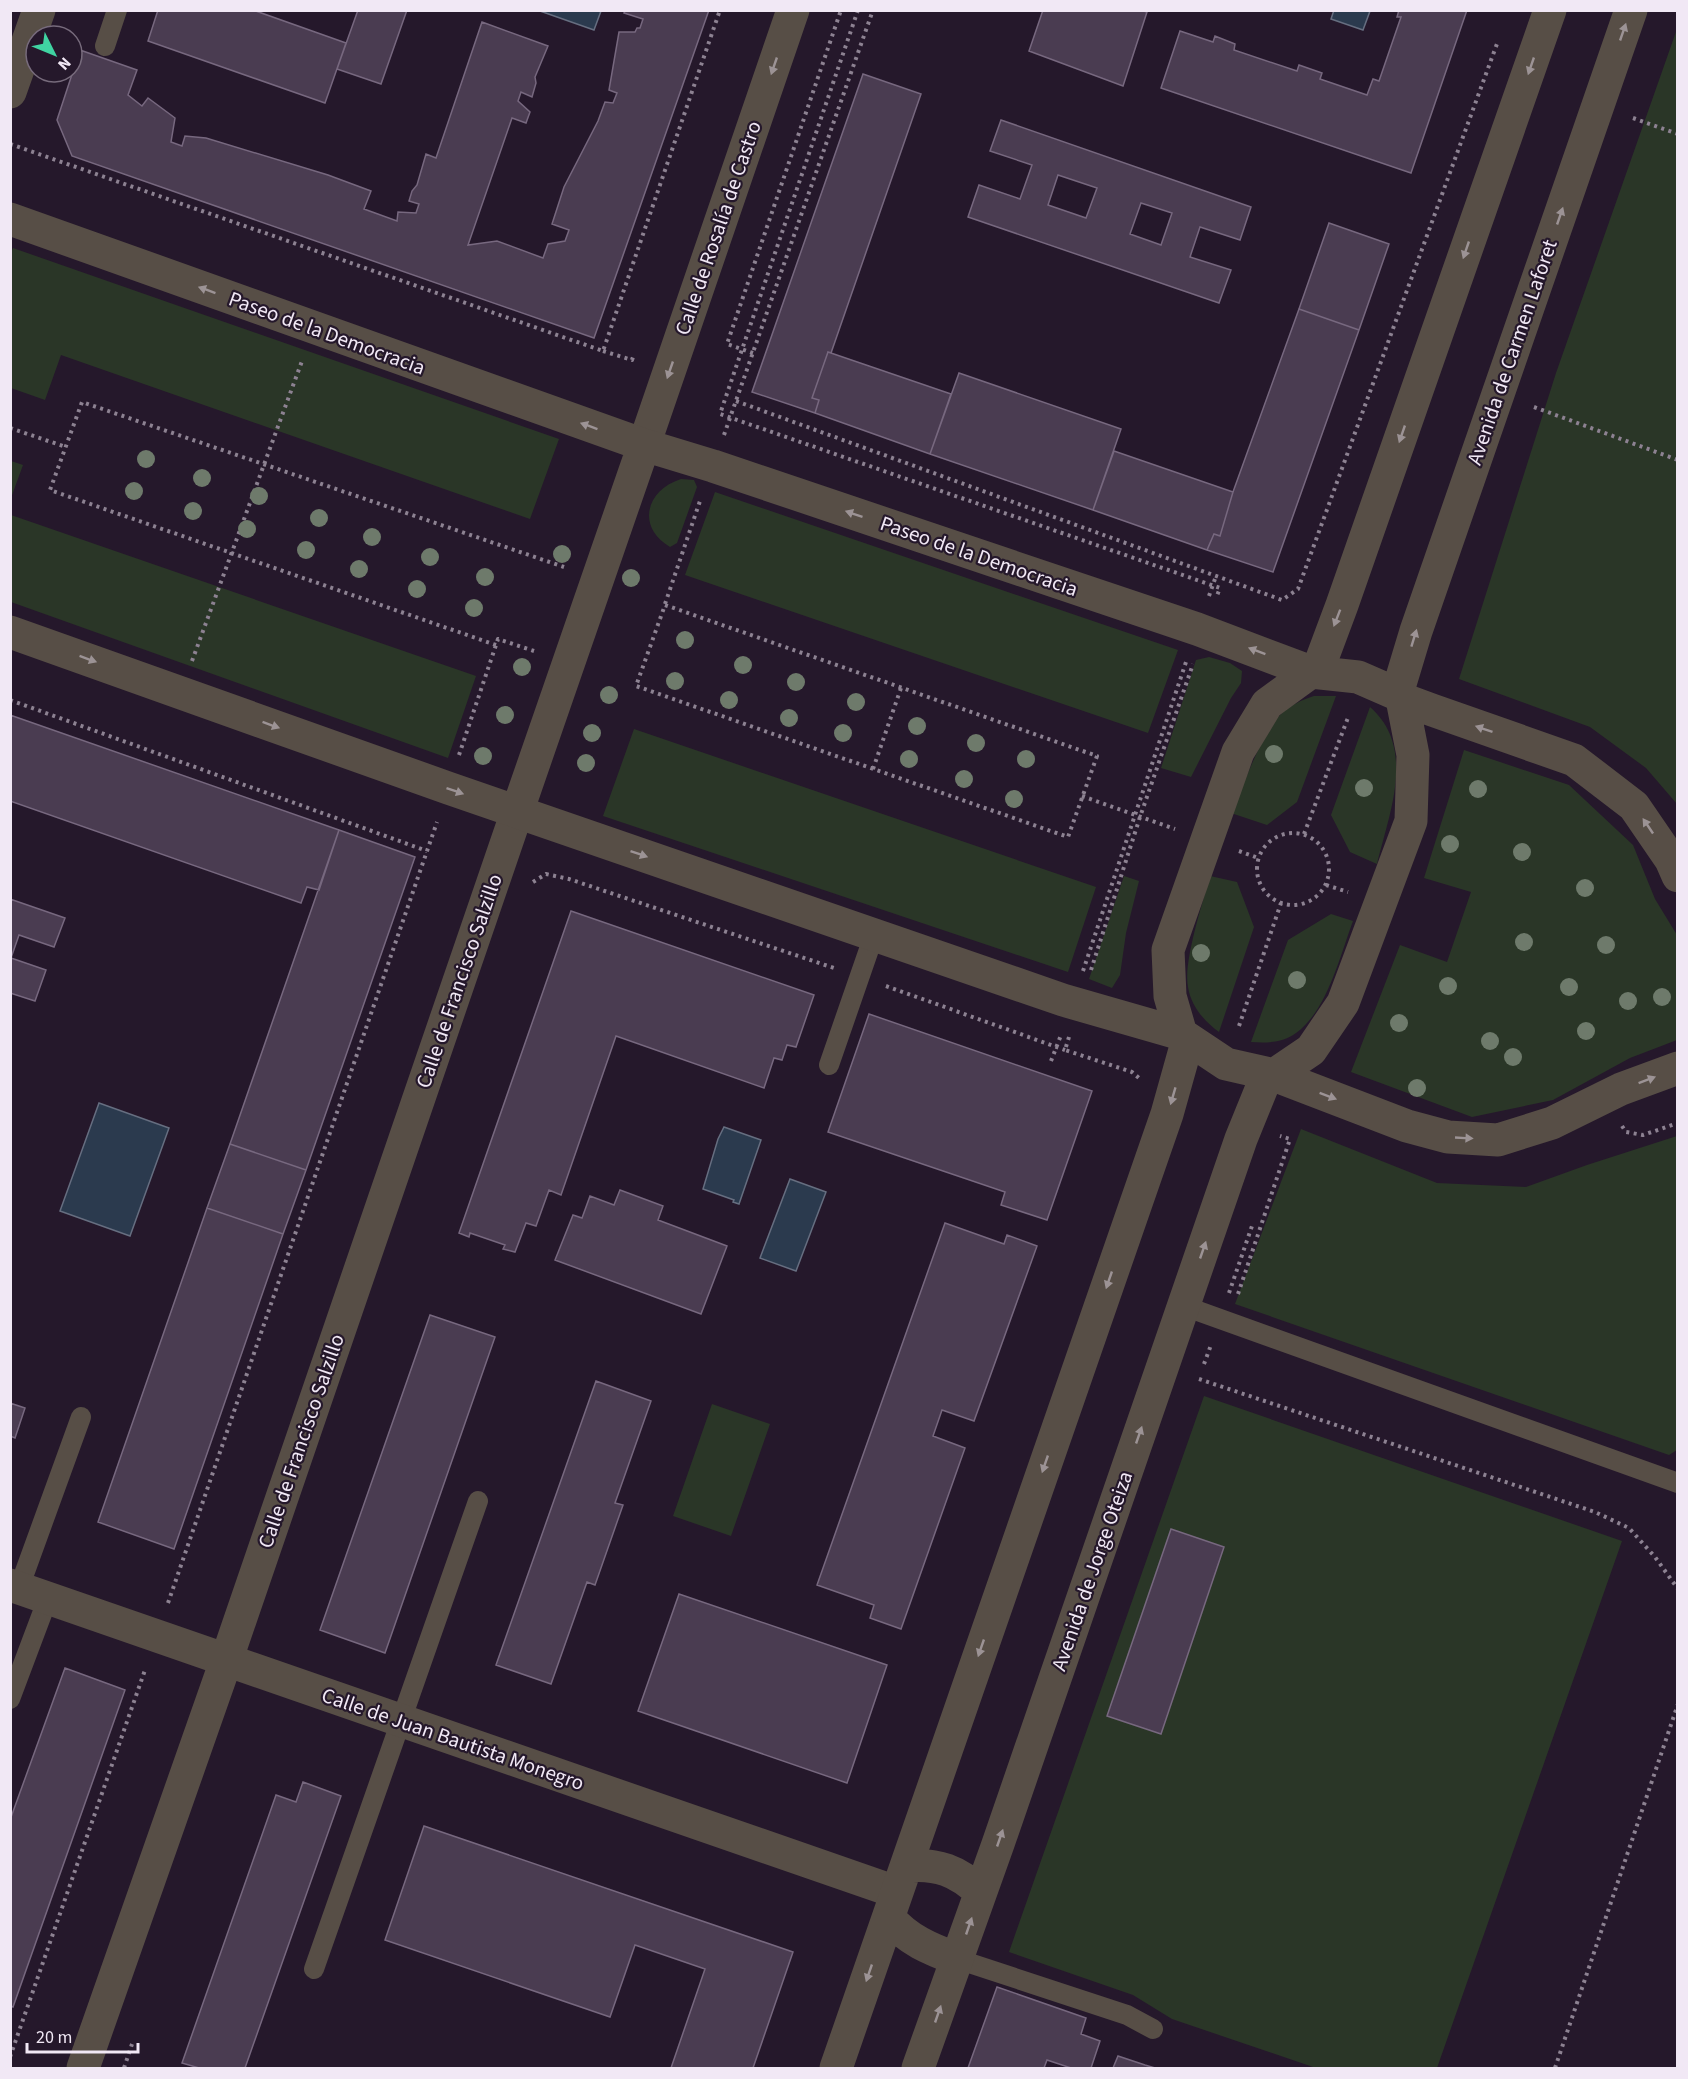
<svg xmlns="http://www.w3.org/2000/svg" width="1688" height="2079" font-family="'Source Sans 3',sans-serif">
<style>
.green{fill:#2a3627}
.water{fill:#2b3a4e;stroke:#666e80;stroke-width:1.5}
.building{fill:#4a3c51;stroke:#77687f;stroke-width:1.5;fill-rule:evenodd}
.lines{fill:none;stroke-linecap:round;stroke-linejoin:round}
.path{stroke:#8d8292;stroke-width:4;stroke-dasharray:3 4.5;stroke-linecap:butt}
.service{stroke:#574e46;stroke-width:20}
.minor{stroke:#574e46;stroke-width:33}
.tertiary{stroke:#574e46;stroke-width:33}
.tree{fill:#6e7a6b}
.oneway{fill:#9c9395}
.labels{text-anchor:middle;dominant-baseline:central;stroke-width:4.5;stroke-linejoin:round;paint-order:stroke}
.street-label{font-size:21px;fill:#f1e8f5;stroke:#25182b}
</style>
<rect width="100%" height="100%" fill="#25182b"/>
<path class="green" d="M1677,29V804L1646,768L1590,727L1459,679L1556,373Z
M13,248L559,439L530,519L61,355L45,400L11,388L10,255Z
M11,461L23,465L11,498L10,461Z
M681,479L694,480L697,487L677,543L670,547C636,527 646,490 681,479Z
M715,492L1178,650L1148,733L685,575Z
M11,515L476,676L448,758L11,602Z
M1209,657L1230,663L1242,671L1241,683L1231,698L1191,777L1161,768L1196,660Z
M1314,696H1336L1297,802L1267,825L1231,813C1242,789 1263,730 1281,714C1290,705 1302,700 1314,696Z
M1370,707C1417,748 1389,813 1377,864L1350,852L1331,815Z
M634,729L1096,887L1068,972L603,816Z
M1464,750L1569,785L1633,845L1655,899L1677,935V1040L1630,1058L1553,1100L1472,1117L1351,1072L1400,945L1447,962L1471,892L1424,878Z
M1124,876L1139,881L1126,933L1120,975L1112,988L1089,979Z
M1210,876L1237,882L1254,927L1219,1032C1204,1021 1191,1006 1188,987C1183,962 1203,902 1210,876Z
M1331,914L1353,921C1340,956 1327,1011 1296,1033C1283,1043 1266,1043 1251,1042L1288,940Z
M1301,1129L1437,1183L1526,1187L1587,1165L1677,1136V1450L1669,1455L1235,1304Z
M1204,1396L1622,1541L1437,2068H1316L1172,2019L1133,1995L1009,1952Z
M712,1404L770,1424L731,1536L673,1516Z"/>
<path class="water" d="M1334,10H1370V11L1363,30L1331,19Z
M540,11H601L594,30Z
M99,1103L169,1128L130,1236L60,1211Z
M724,1127L761,1140L739,1204L733,1202L734,1200L703,1189L718,1139Z
M790,1179L826,1192L796,1271L760,1258Z"/>
<path class="building" d="M158,10H253L346,43L325,103L148,41Z
M358,10H407L381,84L337,69Z
M625,10H709L594,338L72,156L57,120L80,50L137,70L128,95L142,106L148,98L175,118L171,142L182,146L185,136L206,138L328,175L371,191L364,209L397,221L398,212L416,213L419,204L409,201L412,191L417,185L426,154L436,158L482,22L548,46L535,77L536,83L532,97L521,92L518,101L530,112L526,123L512,118L468,245L497,241L543,258L548,244L565,241L569,230L552,224L564,187L598,121L605,102L613,103L617,93L609,90L619,32H635L637,28H640L643,19L624,13Z
M1043,10H1140L1147,12L1123,86L1029,51Z
M1399,10H1467L1411,173L1161,88L1180,31L1213,42L1215,36L1235,44L1234,50L1297,71L1299,65L1322,73L1320,79L1367,95L1373,79L1379,81L1401,17H1397Z
M863,74L921,94L831,353L828,352L812,398L819,400L815,413L752,392Z
M1001,120L1251,207L1240,240L1200,227L1190,257L1231,270L1219,303L968,217L979,185L1020,199L1032,165L990,151ZM1058,175L1097,188L1086,218L1048,205ZM1141,203L1172,213L1161,245L1130,234Z
M1329,223L1389,244L1359,330L1299,309Z
M1299,309L1359,330L1273,572L1207,550L1214,534L1220,536L1233,492Z
M828,352L951,394L930,454L815,413L819,400L812,398Z
M959,373L1121,429L1093,510L930,454Z
M1114,451L1233,492L1220,536L1214,534L1207,550L1093,510Z
M10,715L339,830L319,890L307,887L301,903L10,801Z
M339,830L415,857L306,1170L230,1144Z
M10,899L65,918L54,947L19,935L11,958L46,970L35,1001L10,993Z
M571,911L814,995L796,1047L787,1045L782,1060L774,1058L764,1088L616,1036L561,1195L549,1190L536,1226L526,1223L515,1252L503,1249L505,1245L470,1233L469,1237L459,1233Z
M869,1014L1092,1091L1047,1220L1001,1205L1005,1192L828,1132Z
M230,1144L306,1170L283,1234L207,1208Z
M620,1190L663,1206L658,1220L727,1246L701,1314L555,1260L573,1215L582,1218L590,1196L614,1205Z
M207,1208L283,1234L174,1549L98,1522Z
M945,1223L1004,1244L1007,1235L1037,1246L974,1421L942,1410L933,1436L965,1448L901,1629L870,1618L874,1605L817,1585Z
M430,1315L495,1337L385,1653L320,1630Z
M596,1381L651,1401L615,1503L623,1505L595,1585L587,1582L551,1684L496,1665Z
M10,1403L25,1408L15,1438L10,1436Z
M1171,1529L1224,1547L1161,1734L1107,1716Z
M679,1594L887,1665L847,1783L638,1711Z
M65,1668L125,1690L13,2007L10,2006V1820Z
M303,1782L341,1796L245,2068H199L182,2063L276,1795L296,1802Z
M424,1826L793,1952L753,2068H671L705,1969L635,1945L610,2017L385,1940Z
M997,1987L1086,2018L1081,2034L1100,2041L1091,2068H1071L1047,2060L1044,2068H968Z
M1118,2056L1145,2065L1155,2068H1113Z"/>
<g class="lines">
<path class="path" d="M858,10L720,414L1220,588L1216,598
M1633,118L1678,134
M10,144L603,351L720,10
M603,351L632,360L633,357
M753,353L727,344L841,10
M736,401L1282,600L1298,589L1498,41
M1534,407L1678,460
M10,428L66,447
M724,435L873,10
M1209,596L1216,576
M665,604L701,498
M665,605L1097,756L1068,837L636,686Z
M496,645L50,490L82,402L564,567
M192,661L302,361
M10,700L427,851
M459,755L498,639L534,651
M873,769L901,688
M1082,796L1175,829
M1257 869a36 36 0 1 1 72 0a36 36 0 1 1-72 0Z
M1304,834L1349,715
M1239,851L1258,858
M533,882L546,874L569,879L834,968
M1326,885L1348,892
M1091,970L1140,817L1193,664
M1083,971L1186,662
M886,986L1065,1050
M1239,1026L1281,903
M1069,1037L1065,1050L1132,1072L1140,1079
M1051,1061L1061,1035
M1622,1126L1626,1132L1643,1135L1678,1123
M1229,1293L1253,1223
M1238,1294L1290,1139L1280,1136
M1204,1364L1211,1345
M1199,1379L1595,1512L1629,1528L1655,1557L1678,1589
M168,1603L437,822
M10,2057L145,1670
M124,2068L132,2044
M1555,2068L1678,1704"/>
<path class="service" d="M105,46L117,10
M829,1065L874,935
M1184,1306L1678,1483
M19,1588L81,1417
M10,1699L48,1598
M957,1959L1127,2015L1153,2029
M314,1969L478,1501"/>
<path class="minor" d="M10,92L39,10
M644,445L793,10
M10,1585L896,1892
M83,2068L226,1661L517,812"/>
<path class="tertiary" d="M10,219L644,445L713,466L1197,629L1311,672
M10,632L448,788L1063,1000L1181,1034
M1317,672L1342,605L1550,10
M1397,694L1416,631L1631,10
M517,812L644,445
M1678,876L1671,860L1634,806L1574,760L1432,710L1402,699L1397,694L1358,677L1311,672L1267,704L1238,752L1168,950L1170,996L1181,1034L1226,1064L1274,1075L1407,1126L1448,1137L1498,1140L1552,1123L1621,1089L1678,1068
M1274,1075L1311,1050L1343,1003L1411,821L1413,755L1402,699
M907,1866C937,1863 958,1871 980,1892
M889,1918C908,1940 930,1949 957,1959
M836,2068L1167,1114L1188,1039
M918,2068L998,1844L1241,1139L1267,1075"/>
</g>
<g class="tree">
<circle cx="146" cy="459" r="9"/>
<circle cx="202" cy="478" r="9"/>
<circle cx="134" cy="491" r="9"/>
<circle cx="259" cy="496" r="9"/>
<circle cx="193" cy="511" r="9"/>
<circle cx="319" cy="518" r="9"/>
<circle cx="247" cy="529" r="9"/>
<circle cx="372" cy="537" r="9"/>
<circle cx="306" cy="550" r="9"/>
<circle cx="562" cy="554" r="9"/>
<circle cx="430" cy="557" r="9"/>
<circle cx="359" cy="569" r="9"/>
<circle cx="485" cy="577" r="9"/>
<circle cx="631" cy="578" r="9"/>
<circle cx="417" cy="589" r="9"/>
<circle cx="474" cy="608" r="9"/>
<circle cx="685" cy="640" r="9"/>
<circle cx="743" cy="665" r="9"/>
<circle cx="522" cy="667" r="9"/>
<circle cx="675" cy="681" r="9"/>
<circle cx="796" cy="682" r="9"/>
<circle cx="609" cy="695" r="9"/>
<circle cx="729" cy="700" r="9"/>
<circle cx="856" cy="702" r="9"/>
<circle cx="505" cy="715" r="9"/>
<circle cx="789" cy="718" r="9"/>
<circle cx="917" cy="726" r="9"/>
<circle cx="592" cy="733" r="9"/>
<circle cx="843" cy="733" r="9"/>
<circle cx="976" cy="743" r="9"/>
<circle cx="1274" cy="754" r="9"/>
<circle cx="483" cy="756" r="9"/>
<circle cx="909" cy="759" r="9"/>
<circle cx="1026" cy="759" r="9"/>
<circle cx="586" cy="763" r="9"/>
<circle cx="964" cy="779" r="9"/>
<circle cx="1364" cy="788" r="9"/>
<circle cx="1478" cy="789" r="9"/>
<circle cx="1014" cy="799" r="9"/>
<circle cx="1450" cy="844" r="9"/>
<circle cx="1522" cy="852" r="9"/>
<circle cx="1585" cy="888" r="9"/>
<circle cx="1524" cy="942" r="9"/>
<circle cx="1606" cy="945" r="9"/>
<circle cx="1201" cy="953" r="9"/>
<circle cx="1297" cy="980" r="9"/>
<circle cx="1448" cy="986" r="9"/>
<circle cx="1569" cy="987" r="9"/>
<circle cx="1662" cy="997" r="9"/>
<circle cx="1628" cy="1001" r="9"/>
<circle cx="1399" cy="1023" r="9"/>
<circle cx="1586" cy="1031" r="9"/>
<circle cx="1490" cy="1041" r="9"/>
<circle cx="1513" cy="1057" r="9"/>
<circle cx="1417" cy="1088" r="9"/>
</g>
<defs><path id="oneway-solid" d="M-6-.8H1V-3.2L6.5 0L1 3.2V.8H-6Z" transform="scale(1.5)"/></defs>
<g class="oneway">
<use href="#oneway-solid" transform="translate(1623 32) rotate(-71)"/>
<use href="#oneway-solid" transform="translate(774 66) rotate(109)"/>
<use href="#oneway-solid" transform="translate(1531 66) rotate(109)"/>
<use href="#oneway-solid" transform="translate(1560 216) rotate(-71)"/>
<use href="#oneway-solid" transform="translate(1466 250) rotate(109)"/>
<use href="#oneway-solid" transform="translate(207 290) rotate(-160)"/>
<use href="#oneway-solid" transform="translate(670 370) rotate(109)"/>
<use href="#oneway-solid" transform="translate(589 426) rotate(-160)"/>
<use href="#oneway-solid" transform="translate(1402 434) rotate(109)"/>
<use href="#oneway-solid" transform="translate(854 514) rotate(-161)"/>
<use href="#oneway-solid" transform="translate(1337 618) rotate(111)"/>
<use href="#oneway-solid" transform="translate(1414 638) rotate(-73)"/>
<use href="#oneway-solid" transform="translate(1257 651) rotate(-159)"/>
<use href="#oneway-solid" transform="translate(88 659) rotate(20)"/>
<use href="#oneway-solid" transform="translate(271 725) rotate(20)"/>
<use href="#oneway-solid" transform="translate(1484 729) rotate(-161)"/>
<use href="#oneway-solid" transform="translate(455 791) rotate(19)"/>
<use href="#oneway-solid" transform="translate(1648 826) rotate(-124)"/>
<use href="#oneway-solid" transform="translate(639 854) rotate(19)"/>
<use href="#oneway-solid" transform="translate(1647 1080) rotate(-21)"/>
<use href="#oneway-solid" transform="translate(1173 1096) rotate(106)"/>
<use href="#oneway-solid" transform="translate(1328 1096) rotate(21)"/>
<use href="#oneway-solid" transform="translate(1464 1138) rotate(3)"/>
<use href="#oneway-solid" transform="translate(1203 1250) rotate(-71)"/>
<use href="#oneway-solid" transform="translate(1109 1280) rotate(109)"/>
<use href="#oneway-solid" transform="translate(1139 1435) rotate(-71)"/>
<use href="#oneway-solid" transform="translate(1045 1464) rotate(109)"/>
<use href="#oneway-solid" transform="translate(981 1648) rotate(109)"/>
<use href="#oneway-solid" transform="translate(1000 1838) rotate(-71)"/>
<use href="#oneway-solid" transform="translate(969 1926) rotate(-71)"/>
<use href="#oneway-solid" transform="translate(869 1973) rotate(109)"/>
<use href="#oneway-solid" transform="translate(938 2014) rotate(-71)"/>
</g>
<g class="labels">
<g class="street-label">
<text transform="translate(718 228) rotate(-71)">Calle de Rosalía de Castro</text>
<text transform="translate(327 333) rotate(20)">Paseo de la Democracia</text>
<text transform="translate(1512 352) rotate(-71)">Avenida de Carmen Laforet</text>
<text transform="translate(979 556) rotate(19)">Paseo de la Democracia</text>
<text transform="translate(459 981) rotate(-71)">Calle de Francisco Salzillo</text>
<text transform="translate(301 1441) rotate(-71)">Calle de Francisco Salzillo</text>
<text transform="translate(1092 1571) rotate(-71)">Avenida de Jorge Oteiza</text>
<text transform="translate(453 1739) rotate(19)">Calle de Juan Bautista Monegro</text>
</g>
</g>
<rect width="1688" height="2079" fill="none" stroke="#f1e8f5" stroke-width="24"/>
<g transform="translate(54 54) rotate(133)"><circle r="28" fill="#25182b" stroke="#776b7c" stroke-width="1.5"/>
<path d="M0-4.5L10 22L0 15L-10 22Z" fill="#40d4a2"/>
<text y="-9" font-size="16" font-weight="bold" text-anchor="middle" fill="#f1e8f5">N</text>
</g>
<path d="M27 2043v9h111v-9" fill="none" stroke="#f1e8f5" stroke-width="3"/>
<text x="36" y="2043" font-size="18" fill="#f1e8f5" stroke="#25182b" stroke-width="4.5" paint-order="stroke">20 m</text>
</svg>
